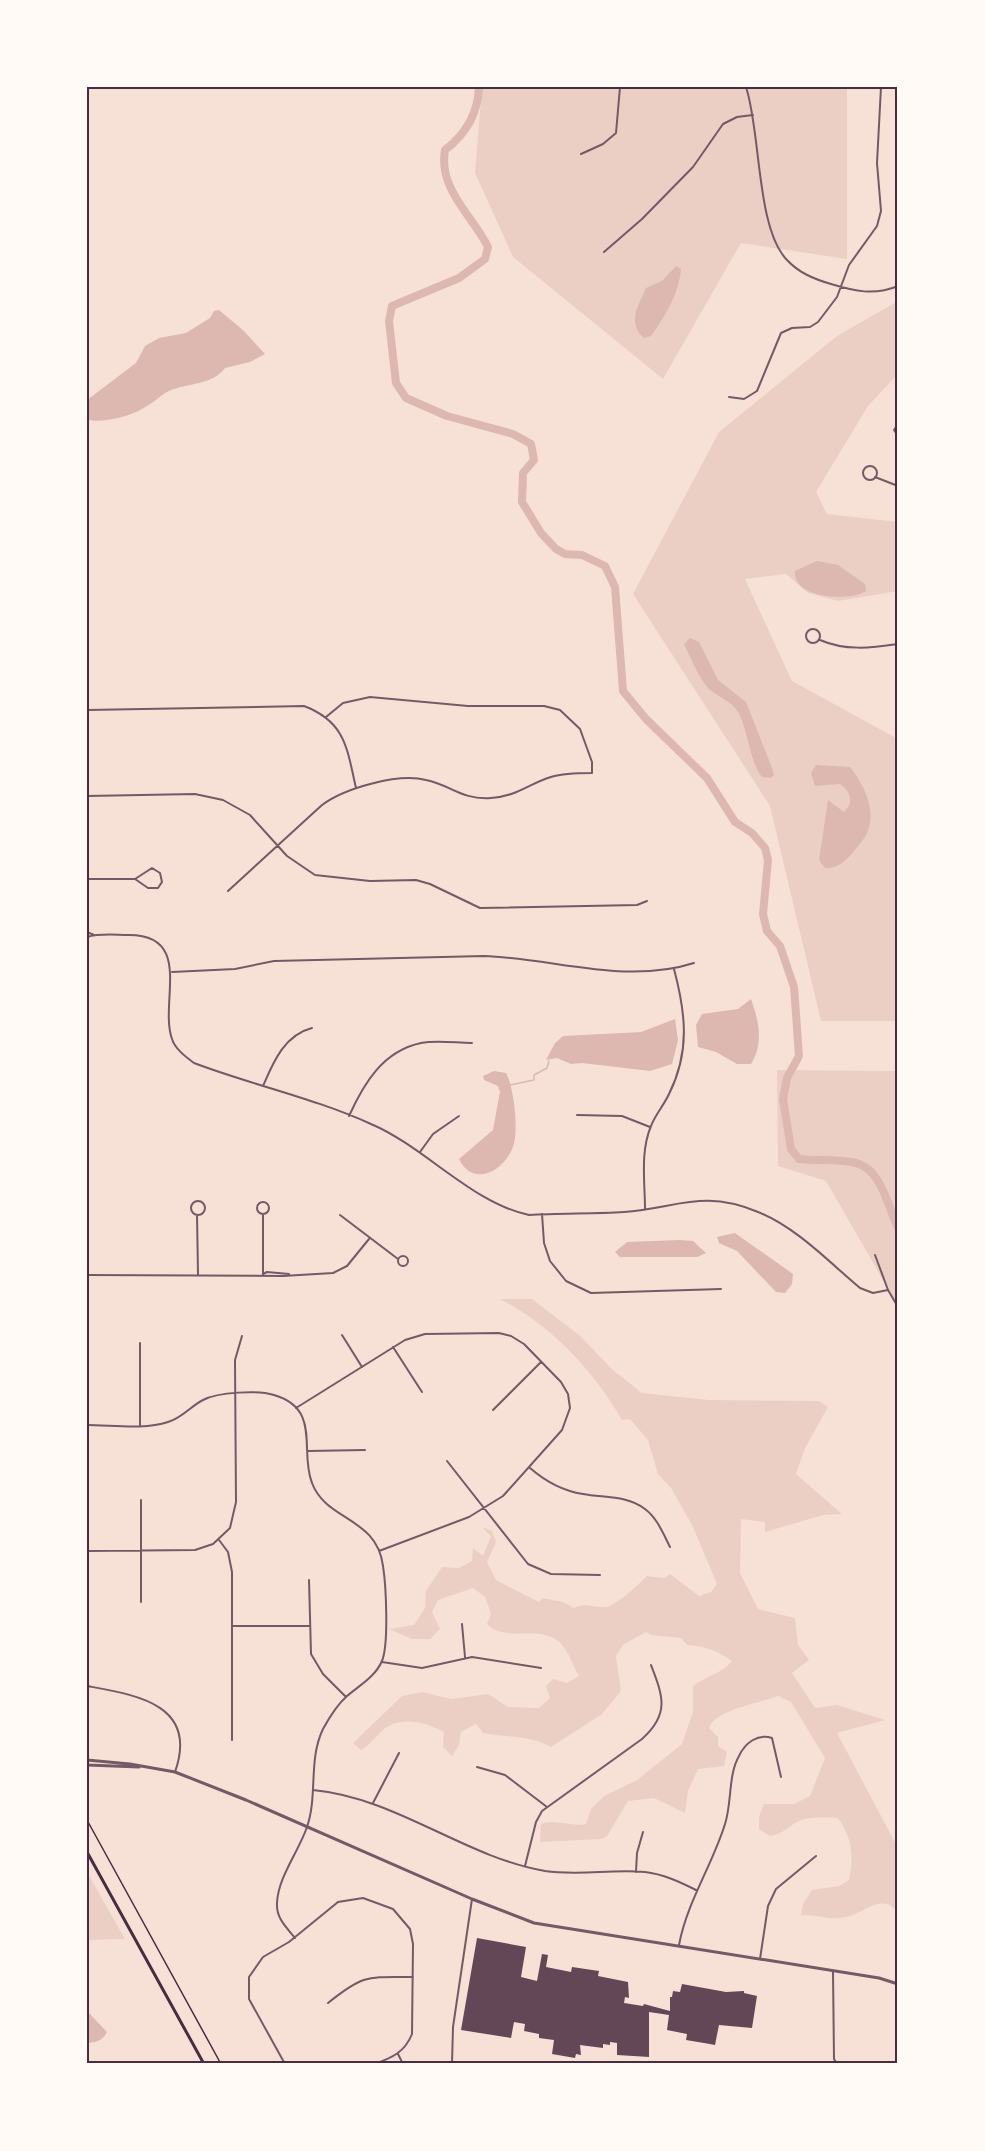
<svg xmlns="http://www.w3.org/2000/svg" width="985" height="2151" font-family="Signika,sans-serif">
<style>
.green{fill:#ebcfc5}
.water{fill:#dcb8b0}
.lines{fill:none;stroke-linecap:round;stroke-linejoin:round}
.stream{stroke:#dcb8b0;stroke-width:1.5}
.river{stroke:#dcb8b0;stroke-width:8}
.building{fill:#644757}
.path{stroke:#4a2c40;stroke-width:1.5}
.minor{stroke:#755966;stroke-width:2}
.tertiary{stroke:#755966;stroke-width:3}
.secondary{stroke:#4a2c40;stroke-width:3}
.neatline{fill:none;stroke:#4a2c40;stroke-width:2}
</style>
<rect width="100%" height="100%" fill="#f7e1d7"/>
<path class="green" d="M482,87H847V259L741,243L663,379L513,257L475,173Z
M898,301V374L868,406L816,492L827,514L898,522V591L838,601L808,593L786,574L745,579L792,681L898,739V1021H821L770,806L633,594L719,432L837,336Z
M777,1070L898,1071V1306L826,1181L778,1166Z
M500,1299H532L579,1335L613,1370L642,1393L709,1400L819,1401L828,1407L805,1448L796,1474L842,1514L823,1515L765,1532V1522L741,1519L740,1573L758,1609L795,1618L798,1645L809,1660L792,1673L815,1708L837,1705L885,1720L837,1733L898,1848V1913C882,1891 864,1914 846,1917C827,1921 818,1914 801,1915L803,1904L812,1890L839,1886L849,1880C854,1855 852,1838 838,1818C826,1818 810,1816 799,1821C788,1826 784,1834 770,1836L759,1829V1817L764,1804H794L810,1796L825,1758L791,1702L778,1696C760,1703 714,1710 709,1728L718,1737V1746L727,1752L724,1766L698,1769L688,1791L685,1813L654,1798L628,1801L607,1836L602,1839L540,1842L541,1824C556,1818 569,1827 586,1824L591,1809L604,1796L637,1780L682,1744L693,1712V1686C706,1676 723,1673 732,1661C718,1651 705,1646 687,1645L681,1638L651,1635L646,1632L623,1645L616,1656L621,1691L602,1714L551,1747C529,1735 508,1738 483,1733L476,1724L461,1732L459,1745L452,1756L443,1747L444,1732C426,1722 399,1715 382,1731C374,1738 370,1745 361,1750L353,1743L402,1696L422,1692L451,1699L488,1694L508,1707L539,1708L550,1698L546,1686L553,1679L567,1683L579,1676C572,1665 569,1650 558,1641C538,1625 505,1643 487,1624L491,1614L485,1597L473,1588L438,1600L432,1612L440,1629L430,1639H412L389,1629L414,1625L425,1608L426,1591L442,1567L459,1568L472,1561L473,1548L483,1556L491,1536L482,1527L492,1531L496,1542L487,1562L496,1580L539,1602L542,1598L563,1602L574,1608C586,1602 593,1608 606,1607C616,1606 639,1584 647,1576L665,1578L670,1574L699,1596L711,1592L717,1584L692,1525L671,1488L658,1474L648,1440L630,1419L622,1420C594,1371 551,1325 500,1299Z
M87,1872L125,1939L87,1940Z"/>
<path class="water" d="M676,266L681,269C679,294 665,316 651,336L644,338C626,322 639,305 646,288L662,281Z
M219,310L244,331L265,354L250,362L225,368C213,385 187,383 169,391C162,394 157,400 150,404C134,416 106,423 87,420V400L136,363L145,346L159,338L186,333L210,318L214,311Z
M817,561L838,565L865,584L866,591C850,602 792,599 795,571Z
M690,638L699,642L718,680L746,702L772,768L774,775L771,778L762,777C750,763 748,730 738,712C732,701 718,697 709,689C698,677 691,658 684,644Z
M816,765L850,767C864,785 877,810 867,833C864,840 857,847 853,852C846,861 837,869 825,868L819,860L828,800L844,812C855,802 850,791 840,784L815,786L811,773Z
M751,999C759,1022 764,1043 751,1064H737L716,1052L698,1047L696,1025L702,1014L738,1009Z
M675,1019L678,1040L672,1064L650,1071L582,1063L571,1064L557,1058L546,1060L555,1043L563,1036L641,1032Z
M494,1071L506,1073C514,1088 519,1130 513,1147C504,1171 473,1188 459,1159L493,1130L500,1092L498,1086L484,1080L483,1076Z
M735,1233L793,1274L792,1284L785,1293L776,1292L737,1251L719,1243L717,1237Z
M680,1240L693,1241L706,1253L697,1257H620L615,1252L627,1242Z
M87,2011L107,2032C102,2041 97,2042 87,2043Z"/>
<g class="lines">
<path class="stream" d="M510,1085L534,1080V1075L547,1068L549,1061"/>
<path class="river" d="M479,87C478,114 466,134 445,150C438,189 472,215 488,247L485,259L459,278L392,306L389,321L396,383L406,398L447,416L513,434L531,444L534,460L523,473L522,502L541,533L556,549L565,554L582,555L605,566L615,587L623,691L646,719L707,778L735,822L752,833L765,848L768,860L763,914L767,931L780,946L794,987L799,1056L787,1078L783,1099L791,1149L799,1159C817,1161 840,1159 856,1163C882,1169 888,1208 898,1228"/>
</g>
<path class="building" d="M477,1938L526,1947L521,1977L537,1981L542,1954L548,1955L546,1967L571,1972L572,1967L599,1971L598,1976L628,1982L629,1998L625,1997L624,2003L643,2006L644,2004L670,2011V1997H672L673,1991L680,1992L682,1984L726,1992L744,1991V1993L757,1996L752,2028L719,2025L715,2045L704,2043L686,2040L687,2034L667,2030L669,2015L649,2012V2057L617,2055V2043L610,2042V2045L603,2044V2048L580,2045L581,2055L576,2054L575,2058L552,2054L554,2040L539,2038V2034L524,2031L525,2024L514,2022L511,2038L461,2030Z"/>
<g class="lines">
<path class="path" d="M87,1820L221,2064"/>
<path class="minor" d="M746,87C761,132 756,228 787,260C799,273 814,279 831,284C854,291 874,296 898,286
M581,154L603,144L616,133L620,87
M604,252L642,219L693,167L723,124L737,117L753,115
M729,397L744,399L757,391L781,333L792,328L810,327L818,322L837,297L849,265L877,226L881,211L877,163L881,87
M898,424L894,430L898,436
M863 473a7 7 0 1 1 14 0a7 7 0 1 1-14 0Z
M875,477L898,486
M806 636a7 7 0 1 1 14 0a7 7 0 1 1-14 0Z
M820,640C845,651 871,648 898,644
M87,710L304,706C346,722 347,749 356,788
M87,796L195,794L223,800L250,815L287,856L315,875L370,881L416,880L430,884L480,908L637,905L647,901
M87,879H135L148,888H158L162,882L160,873L152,868L135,879
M228,891L322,805C345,788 398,773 426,780C451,785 461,800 491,798C518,796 528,784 551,777C564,773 578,773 592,773V762L580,729L560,710L544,706H468L370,697L343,703L326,717
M87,932L94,935
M87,937C100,933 115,935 129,935C194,935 159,1003 172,1039C175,1049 186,1057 194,1063C252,1085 314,1098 371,1124C425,1147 472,1203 529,1215C560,1213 592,1214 624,1212C677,1208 703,1189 758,1212C796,1227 829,1262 860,1288L873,1293L888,1290
M172,972L235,969L274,961L484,956C553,958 625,985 694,963
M263,1086C273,1063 284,1035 312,1028
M577,1115L622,1116L650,1127
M349,1116C364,1083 383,1051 421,1043C437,1040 456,1043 472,1043
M420,1152L433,1134L459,1116
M191 1208a7 7 0 1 1 14 0a7 7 0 1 1-14 0Z
M257 1208a6 6 0 1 1 12 0a6 6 0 1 1-12 0Z
M645,1209C645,1182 640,1152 651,1126C655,1115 664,1105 669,1094C690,1052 686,1014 674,969
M263,1214V1274
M542,1214L544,1243L550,1261L566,1281L591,1293L721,1289
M197,1215L198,1274
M340,1215L398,1259
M875,1255L888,1290L898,1307
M398 1261a5 5 0 1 1 10 0a5 5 0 1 1-10 0Z
M263,1274L267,1272L289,1274
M87,1275L283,1276L333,1273L347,1266L369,1239
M342,1335L362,1367
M140,1343V1425
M393,1347L422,1392
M296,1408L405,1340L425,1334L499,1333L511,1336L524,1344L561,1382L568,1394L570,1408L562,1430L503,1496L469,1517L379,1551
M493,1410L541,1362
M87,1425C112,1425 144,1430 168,1422C182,1418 191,1406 203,1400C218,1392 258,1390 274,1395C322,1409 299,1451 312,1483C326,1521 377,1517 383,1566C386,1585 389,1644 382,1661C375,1677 360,1685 347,1696C338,1704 329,1718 323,1729C308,1760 318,1795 307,1827C299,1851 278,1877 277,1903C276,1918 286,1927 295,1938
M308,1451L365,1450
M447,1461L528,1564L551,1574L600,1575
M530,1468C545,1481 563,1491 583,1494C604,1498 627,1495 645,1509C657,1518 663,1533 670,1547
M141,1500V1602
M219,1540L228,1552L232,1572V1740
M87,1551L195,1550L213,1544L230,1528L236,1502L235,1360L242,1336
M309,1580L311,1654L323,1674L346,1697
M462,1624L465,1657
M232,1626H309
M382,1662L422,1668L472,1657L541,1668
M87,1686C136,1695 199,1704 175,1772
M477,1767L505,1775L547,1807
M313,1790C397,1798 464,1857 545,1871C579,1876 611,1869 645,1872C663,1874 680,1882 696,1890
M373,1803L399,1753
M525,1866L536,1822L542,1811L642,1739C670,1714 663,1696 651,1665
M636,1872L637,1853L643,1832
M679,1945C687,1902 712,1866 725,1824C732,1803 728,1775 739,1756C745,1743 758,1733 772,1738L781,1777
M760,1959L768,1906L776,1889L816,1856
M833,1971L834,2059L836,2062
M328,2003C364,1974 367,1977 413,1977
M398,2054L403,2064
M285,2064L249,1999V1977L263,1957L289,1942L338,1902L363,1898L393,1909L410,1929L413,1944L412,2034C405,2052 392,2058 374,2064
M452,2064L453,2027L472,1899"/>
<path class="tertiary" d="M87,1760L130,1764L175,1772L246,1800L472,1899L534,1923L879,1978L898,1984
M87,1765L139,1767"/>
<path class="secondary" d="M87,1852L204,2064"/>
</g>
<rect width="985" height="2151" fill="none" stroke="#fffaf5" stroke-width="177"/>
<rect x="88" y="88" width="808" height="1974" class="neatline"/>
</svg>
